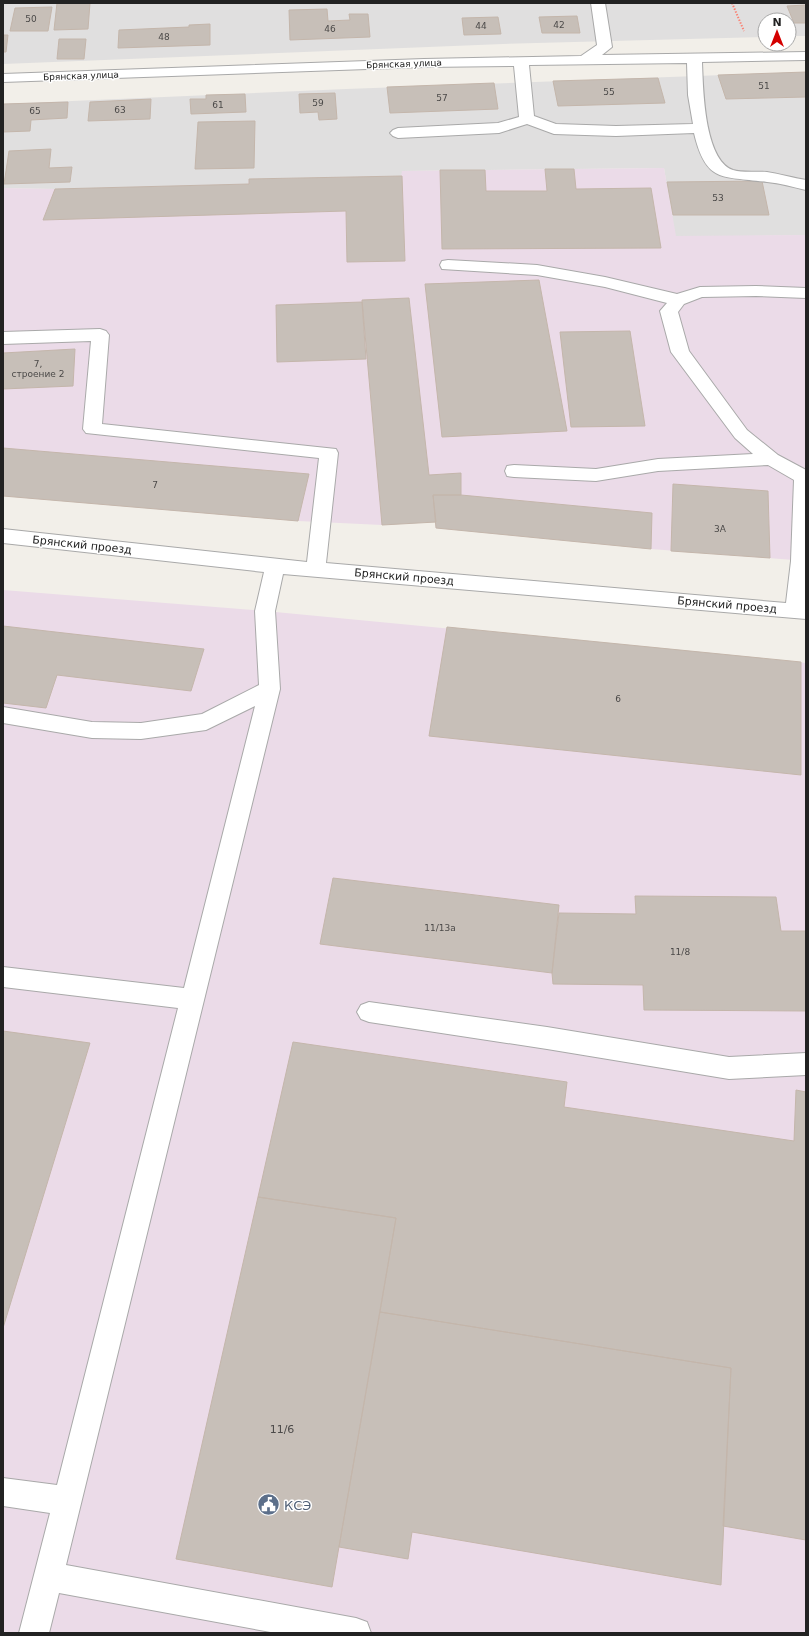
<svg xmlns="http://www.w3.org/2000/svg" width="809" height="1636" font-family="'DejaVu Sans',sans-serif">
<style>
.residential{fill:#e0dfdf}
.industrial{fill:#ebdbe8}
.building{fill:#c7bfb8;stroke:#c4b6ab}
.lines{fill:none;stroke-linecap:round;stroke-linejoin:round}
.minor-casing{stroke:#a9a9a9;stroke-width:2}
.path{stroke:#fa8072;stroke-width:2;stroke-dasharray:1.5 1.5;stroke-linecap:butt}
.minor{fill:#fff;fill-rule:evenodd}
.labels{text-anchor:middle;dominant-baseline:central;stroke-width:3;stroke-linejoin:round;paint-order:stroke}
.number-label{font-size:9px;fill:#4b4948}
.far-street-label{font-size:9px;fill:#222;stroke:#fff}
.street-label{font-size:11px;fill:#222;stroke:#fff}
.near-number-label{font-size:11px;fill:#4b4948}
.near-service-label{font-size:13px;fill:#4e5e75;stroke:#fff;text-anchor:start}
</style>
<rect width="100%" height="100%" fill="#f2efe9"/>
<path class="residential" d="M3,3H806V36H789V20H765V37L503,44L3,64Z
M806,72V235L675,237L664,168L402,171V176L249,179V184L55,189L3,188V104L346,89Z"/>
<path class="industrial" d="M664,168L676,236L806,235V561L651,549L436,528L435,522L382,525L298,521L3,496V188L55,189L248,184L249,179L401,176L402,171Z
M3,590L265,611L806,663V1633H3Z"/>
<path class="building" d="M57,3H90L88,29L54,30Z
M806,5V23H794L787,6Z
M52,7L48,31H10L15,8Z
M327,9L328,21L350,20L349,14H368L370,37L290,40L289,10Z
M577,16L580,33H542L539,17Z
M498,17L501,34L464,35L462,18Z
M210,24V45L118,48L119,30L189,27V25Z
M3,35H8L6,52H3Z
M59,39H86L84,59H57Z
M806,72V97L726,99L718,75Z
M658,78L665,103L558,106L553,81Z
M494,83L498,109L390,113L387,87Z
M335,93L337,119L319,120L318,112L300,113L299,94Z
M245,94L246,112L191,114L190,99H206V95Z
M151,99L150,119L88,121L90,102Z
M68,102L67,118L31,120L30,131L3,132V104Z
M255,121L254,168L195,169L198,122Z
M51,149L49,168L72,167L70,182L4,184L9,151Z
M545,169H574L576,189L651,188L661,248L442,249L440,170H485L486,191H547Z
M402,176L405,261L347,262L346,211L43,220L55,189L249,184V179Z
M762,181L769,215H673L667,182Z
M539,280L567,431L442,437L425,284Z
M409,298L429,475L461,473V495H433L436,522L382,525L362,300Z
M362,302L366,359L277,362L276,305Z
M630,331L645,426L571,427L560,332Z
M75,349L73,386L3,389V353Z
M3,448L309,474L298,521L3,496Z
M673,484L768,491L770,558L671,551Z
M433,495H461L652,513L651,549L436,528Z
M3,626L204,649L191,691L57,675L46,708L3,703Z
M447,627L801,662V775L429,736Z
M333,878L559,905L552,973L320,944Z
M635,896L776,897L781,931H806V1011L644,1010L643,985L553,984L552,973L559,913L636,914Z
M3,1031L90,1043L3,1328Z
M293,1042L567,1082L564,1107L794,1141L796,1090L806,1092V1540L723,1526L731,1368L380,1312L396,1218L258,1197Z
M258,1197L396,1218L332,1587L176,1559Z
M380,1312L731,1368L721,1585L412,1532L408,1559L339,1547Z"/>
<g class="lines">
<defs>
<path id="minor" d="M591,3H605L612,47L602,55L806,52V60L702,62C703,88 704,160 733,170C743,173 756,171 767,172C780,174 793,178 806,180V190C793,187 780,183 767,182C723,176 706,184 694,133L616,136L554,134L527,124L499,133L398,138L393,136L390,133L393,130L398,128L498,123L519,117L514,66L424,67L3,82V74L424,59L581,56L597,45ZM687,63L688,95L693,124L616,126L556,124L534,116L529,65Z
M448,260L537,265L605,277L677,294L700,287L756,286L806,288V298L756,296L702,297L684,304L678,312L689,351L747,430L778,455L806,470V619L283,574L275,611L280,689L66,1565L356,1618L367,1622L371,1633H276L59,1593L49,1633H19L50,1513L3,1506V1478L57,1485L178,1008L3,987V967L184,988L255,706L206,730L141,739L92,738L3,723V707L92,722L141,723L202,714L259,685L255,611L264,572L3,543V529L307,562L319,458L86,433L83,429L91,341L3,344V332L100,329L106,331L109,335L102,424L336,449L338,453L326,563L786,603L791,561L794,480L768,465L658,471L596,481L514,477L507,476L505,471L507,466L514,465L596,469L658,459L753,454L735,438L674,356L671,352L660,311L667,303L605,287L537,275L442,269L440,265L442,261Z
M369,1002L547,1027L729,1057L806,1053V1075L729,1079L547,1049L369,1022L361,1019L357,1012L361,1005Z"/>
</defs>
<use href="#minor" class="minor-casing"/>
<path class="path" d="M732,3L744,31"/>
<use href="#minor" class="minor"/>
</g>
<defs>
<symbol id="civic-disc" viewBox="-11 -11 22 22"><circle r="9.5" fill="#5c6f8a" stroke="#fff"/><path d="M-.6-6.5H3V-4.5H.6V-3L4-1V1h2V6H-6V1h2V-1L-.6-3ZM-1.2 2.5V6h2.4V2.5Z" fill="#fff"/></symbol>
</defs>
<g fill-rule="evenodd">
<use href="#civic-disc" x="256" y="1492" width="25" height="25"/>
</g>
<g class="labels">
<g class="number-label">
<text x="31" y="19">50</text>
<text x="559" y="25">42</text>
<text x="481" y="26">44</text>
<text x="330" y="29">46</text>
<text x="164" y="37">48</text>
<text x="764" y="86">51</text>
<text x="609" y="92">55</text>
<text x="442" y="98">57</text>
<text x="318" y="103">59</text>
<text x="218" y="105">61</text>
<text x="120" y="110">63</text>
<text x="35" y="111">65</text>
<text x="718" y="198">53</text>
<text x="38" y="364">7,<tspan x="38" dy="10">строение 2</tspan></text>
<text x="155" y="485">7</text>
<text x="720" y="529">3А</text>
<text x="618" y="699">6</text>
<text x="440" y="928">11/13а</text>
<text x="680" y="952">11/8</text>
</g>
<g class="far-street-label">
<text transform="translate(404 64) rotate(-2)">Брянская улица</text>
<text transform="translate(81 76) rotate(-2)">Брянская улица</text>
</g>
<g class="street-label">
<text transform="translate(82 545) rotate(6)">Брянский проезд</text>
<text transform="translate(404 577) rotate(5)">Брянский проезд</text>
<text transform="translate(727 605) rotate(5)">Брянский проезд</text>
</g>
<g class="near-number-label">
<text x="282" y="1429">11/6</text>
</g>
<g class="near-service-label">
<text x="284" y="1505">КСЭ</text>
</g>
</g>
<rect width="809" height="1636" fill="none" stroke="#222222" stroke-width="8"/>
<g transform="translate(777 32)"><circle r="19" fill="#ffffff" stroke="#a7a7a7"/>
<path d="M0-3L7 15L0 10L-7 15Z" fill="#d40000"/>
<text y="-6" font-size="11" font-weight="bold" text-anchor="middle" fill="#222222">N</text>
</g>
</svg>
